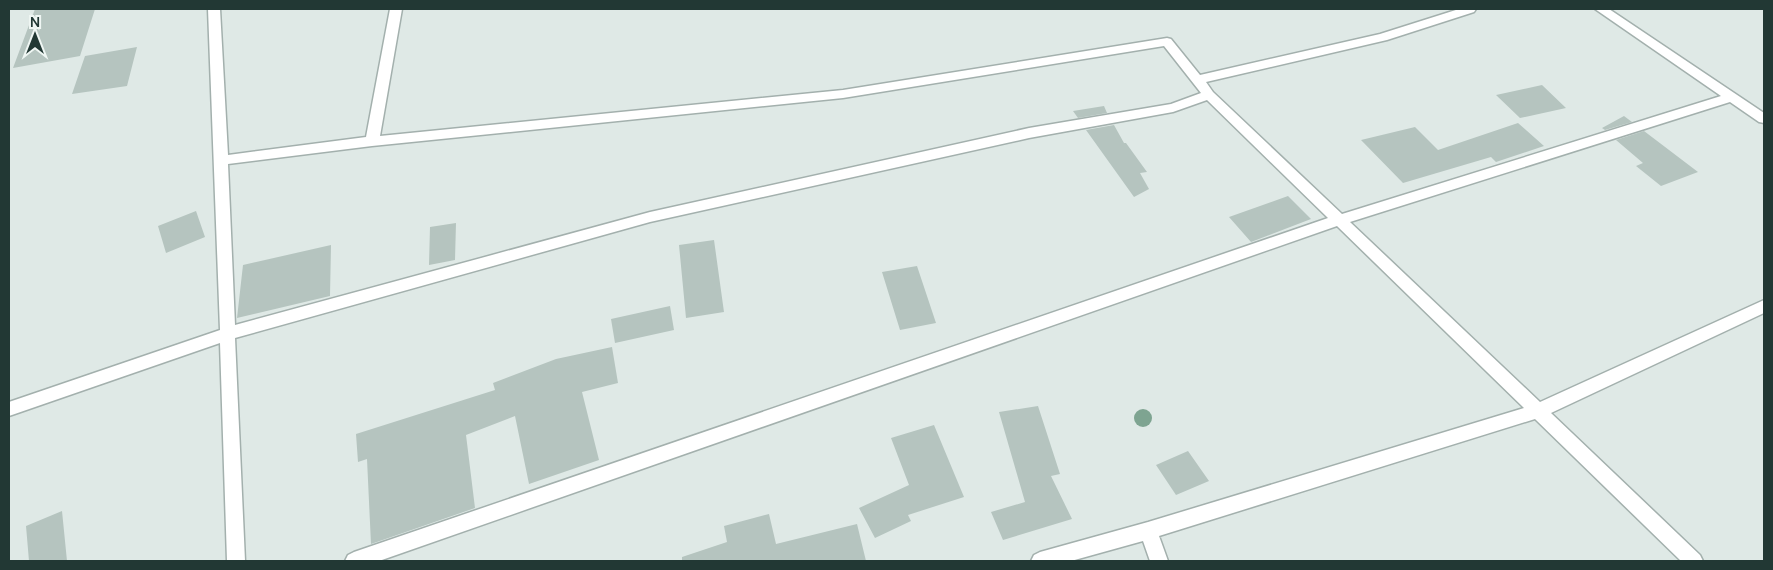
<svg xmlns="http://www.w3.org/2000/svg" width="1773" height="570" font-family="Manrope,sans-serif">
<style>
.building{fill:#b5c4bf}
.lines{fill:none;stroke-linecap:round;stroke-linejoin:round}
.minor-casing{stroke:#a3b0ad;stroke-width:3}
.minor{fill:#fff;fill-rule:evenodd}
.tree{fill:#7ea491}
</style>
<rect width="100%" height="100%" fill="#dfe9e6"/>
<path class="building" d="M35,9H95L80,56L13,68Z
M137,47L127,86L72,94L85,56Z
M1542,85L1566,108L1520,118L1496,95Z
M1104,106L1107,113L1078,118L1073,111Z
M1624,116L1632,122L1605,130L1602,128Z
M1518,123L1544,146L1496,162L1491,157L1403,183L1361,140L1415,127L1438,150Z
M1114,125L1124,143H1126L1147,172L1140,173L1149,189L1134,197L1086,130Z
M1644,131L1698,172L1661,186L1636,166L1643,163L1616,140Z
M1288,196L1311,219L1251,242L1229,217Z
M196,211L205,237L166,253L158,226Z
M456,223L455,260L429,265L430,227Z
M714,240L724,312L686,318L679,245Z
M331,245L330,296L237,318L243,265Z
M917,266L936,323L900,330L882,272Z
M670,306L674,330L615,343L611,319Z
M612,347L618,383L582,392L599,460L529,484L515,416L466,435L475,508L371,544L367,459L358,462L356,434L495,390L493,383L556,359Z
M1038,406L1060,474L1051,476L1072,519L1003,540L991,512L1025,502L999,412Z
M934,425L964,497L908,515L911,521L875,538L859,508L909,485L891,438Z
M1188,451L1209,481L1176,495L1156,465Z
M62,511L67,561H29L26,526Z
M769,514L776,544L857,524L866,561H682V557L727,542L724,526Z"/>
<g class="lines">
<defs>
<path id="minor" d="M208,9H220L228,155L366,137L390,9H402L380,136L843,90L1167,38L1171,39L1200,75L1380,34L1459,9H1476L1474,12L1387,40L1206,82L1213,92L1342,214L1721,96L1595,9H1609L1764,113V123L1759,122L1730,102L1350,222L1540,402L1764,300V313L1551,413L1700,555L1703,561H1681L1535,419L1159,536L1168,561H1150L1143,541L1071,561H1031L1034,555L1040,552L1148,522L1524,408L1337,226L379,561H345L348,555L354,552L1328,218L1207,100L1173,112L1029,138L650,222L235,338L245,561H227L220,343L9,416V402L220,330ZM1164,46L1201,93L1171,104L1029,128L650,212L235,325L228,164L372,146L843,98Z"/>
</defs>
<use href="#minor" class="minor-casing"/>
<use href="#minor" class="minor"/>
</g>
<circle class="tree" cx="1143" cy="418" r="9"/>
<rect width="1773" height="570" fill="none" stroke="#223834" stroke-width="20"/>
<g transform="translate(35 35)" stroke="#eff6f3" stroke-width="4" paint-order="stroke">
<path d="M0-4L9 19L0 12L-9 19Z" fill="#223834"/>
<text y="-8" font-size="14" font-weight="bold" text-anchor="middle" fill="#223834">N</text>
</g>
</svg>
